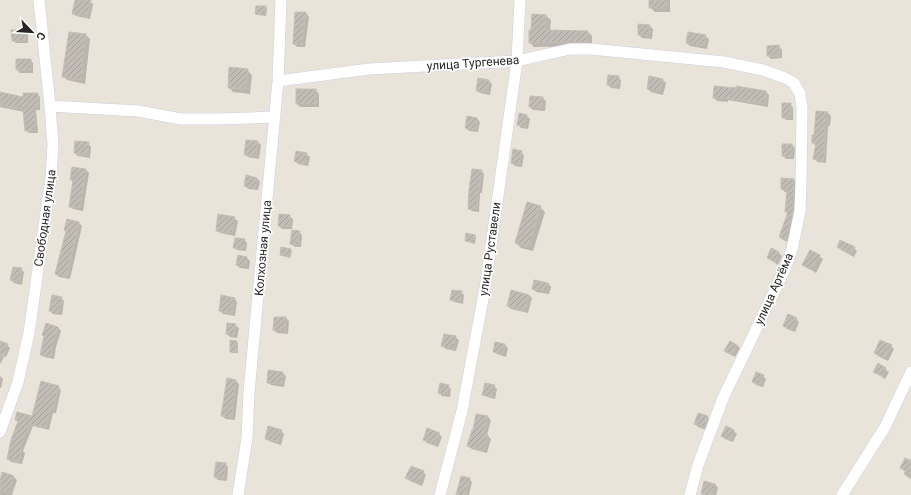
<svg xmlns="http://www.w3.org/2000/svg" width="911" height="495" font-family="Roboto,sans-serif">
<style>
.shadow{fill:#0003}
.building{fill:url(#building-hatch);stroke:#c4bfb3}
.lines{fill:none;stroke-linecap:round;stroke-linejoin:round}
.street-casing{stroke:#ced0e0;stroke-width:12}
.street{stroke:#fff;stroke-width:11}
.labels{text-anchor:middle;dominant-baseline:central;stroke-width:3.5;stroke-linejoin:round;paint-order:stroke}
.street-label{font-size:12px;fill:#272727;stroke:#fff}
</style>
<defs>
<pattern id="building-hatch" width="6" height="6" patternUnits="userSpaceOnUse"><rect width="6" height="6" fill="#c1bdb6"/><path d="M-1 1l2-2M0 6l6-6M5 7l2-2" fill="none" stroke="#a6a29c"/></pattern>
</defs>
<rect width="100%" height="100%" fill="#e9e3d9"/>
<path class="shadow" d="M76,0L90,1L93,4L90,19L76,16L73,13Z
M650,0H670V12H655L650,7Z
M265,7L267,8L266,16L258,15L256,14Z
M306,13L309,17L305,47H297L294,44Z
M533,15L546,16L551,20L550,31L588,32L592,36V46L534,47L530,43Z
M639,25L650,26L653,29L652,39L642,38L639,35Z
M25,31L28,34V43H16L13,40Z
M86,35L90,39L85,84L67,80L63,76Z
M705,36L709,39L707,49L690,46L687,43Z
M779,46L782,50V58L771,59L768,56Z
M30,60L33,63V73H20L17,70Z
M247,70L252,75L250,94L233,92L229,87Z
M618,77L621,80L620,89L611,88L608,85Z
M650,77L663,80L666,83L663,95L651,92L648,89Z
M479,80L489,81L492,84L490,95L480,93L477,90Z
M316,90L319,94V107H300L297,104Z
M766,92L769,95L768,107L728,100V102L717,101L714,98Z
M0,93L24,98L37,94L40,97V110H36L38,133H29L26,130L24,112L0,107Z
M531,97L543,98L546,101L545,111L533,110L530,107Z
M790,104L793,108V120H786L783,117Z
M817,112L828,113L831,116L830,126H828L826,163L818,162L814,159L816,146L813,143Z
M520,114L527,116L530,119L528,129L521,128L518,125Z
M468,117L477,119L480,122L478,132L469,131L466,128Z
M247,141L258,142L261,145L259,159L248,157L245,154Z
M88,143L91,147L90,158L78,156L75,153Z
M792,145L795,148L794,159H786L783,156Z
M521,152L524,155L522,167L515,166L512,163Z
M306,154L310,157L308,166L298,164L295,161Z
M86,170L89,173L83,211L73,209L70,206L74,182L71,179Z
M482,171L484,174L482,193H480L479,212L472,211L469,209Z
M257,178L260,182L258,190L248,189L245,185Z
M794,180L797,183L795,216L789,242L783,240L780,237L789,214L786,211L788,192H785L782,189Z
M540,207L545,212L533,251L521,248L516,243Z
M289,216L293,219L292,229H282L279,226Z
M234,218L238,221L235,236L220,233L217,230Z
M67,220L79,223L82,226L70,279L59,277L56,274L66,232L65,230Z
M299,232L302,235L301,247H295L291,244Z
M475,236L476,237L475,244L466,241Z
M244,240L247,243L246,251L237,250L234,247Z
M838,247L854,248L857,251L854,257L841,250Z
M291,250L292,251L290,258L281,255Z
M772,250L779,253L782,256L778,265L768,258Z
M811,251L823,259L816,273L804,265Z
M247,258L250,261L249,269L240,268L237,265Z
M21,269L24,272L22,285L14,283L11,280Z
M548,283L551,287L549,294L536,292L533,289Z
M461,292L464,295L463,304L454,302L451,299Z
M529,295L532,298L528,313L511,309L508,306Z
M61,298L64,301L62,315L53,314L50,311Z
M234,298L237,302L235,316L223,314L220,311Z
M275,318H286L289,321L288,334L277,333L274,330Z
M796,319L799,322L795,332L787,329L784,326Z
M235,325L239,328L237,338L230,337L227,334Z
M58,327L61,331L56,347L54,359L44,357L41,354Z
M455,337L459,340L456,351L446,349L442,346Z
M237,342L238,343V353H232L231,351Z
M0,343L7,345L10,348L6,357L0,355Z
M496,343L505,345L508,348L506,357L497,354L494,351Z
M737,345L740,348L735,357L725,351Z
M891,346L894,349L888,361L878,356L875,353Z
M878,365L889,372L885,379L875,372Z
M282,373L286,376L284,387L271,385L268,382Z
M0,376L3,379L1,388H0Z
M763,376L766,379L763,387L756,385L753,381Z
M228,379L236,381L239,384L235,420L226,419L222,416Z
M448,386L451,389L450,397L442,396L439,393Z
M494,386L497,389L495,399L487,397L483,394Z
M58,387L61,390L56,413H53L49,430L33,426L23,451L25,453L22,464L11,462L8,459L19,423L16,420L33,417Z
M488,417L491,420L487,435L491,439L487,453L472,449L468,446Z
M707,417L710,420L707,430L698,427L695,423Z
M281,431L284,434L281,445L269,441L266,438Z
M734,431L737,434L733,442L725,439L722,436Z
M439,434L442,437L438,447L427,443L424,440Z
M911,458V479L904,474L905,471L901,467L909,462Z
M225,464L228,467L227,481L218,480L215,477Z
M423,472L426,475L422,486L410,481L407,478Z
M3,474L14,477L17,480L12,495H0V483Z
M469,479L472,482L469,495H457Z
M705,482L715,484L718,488L716,495L704,494L703,495L702,493Z"/>
<path class="building" d="M75,0H91L87,17L72,14Z
M649,0H666V8H649Z
M256,6H266L265,15L255,14Z
M295,12H306L302,45L293,44Z
M532,14L546,15V30L588,31V42L529,43V30H531Z
M638,24L650,25L649,36L638,35Z
M11,30H25V41H12Z
M69,32L86,34L82,65L84,66L81,80L62,77Z
M688,32L706,35L704,46L686,43Z
M779,45L780,56H767V46Z
M16,59H31V70H16Z
M229,67L248,69L246,89L228,88Z
M608,75L619,76L618,87L607,85Z
M649,76L663,79L660,92L647,89Z
M478,78L489,80L487,92L476,91Z
M714,86L736,88V86L766,91L765,104L725,98V99L713,98Z
M296,89H316V104H296Z
M0,92L23,97V93H38V107H34L35,130L25,131L23,110L0,105Z
M530,96L543,97L542,108L529,107Z
M782,103H791L790,118H782Z
M816,111L828,112L827,124H825V151L823,161L813,159L816,143H812V135H814Z
M519,113L527,115L525,127L517,125Z
M467,116L477,118L476,130L465,128Z
M246,140L258,141L256,156L244,155Z
M75,141L89,142L87,155L74,153Z
M782,144H792V157L782,156Z
M513,149L522,151L519,165L511,163Z
M296,151L307,153L305,164L294,161Z
M72,167L86,169L80,208L69,207L73,180H70Z
M472,169L482,170L479,191H478L477,209H468L469,190Z
M246,175L257,178L255,188L244,186Z
M781,178L794,179L793,213L786,240L779,237L788,212H785L787,190L781,189Z
M527,202L541,206L529,247L515,243Z
M218,214L235,217L232,233L216,231Z
M279,214L290,215V226H278Z
M67,219L79,222L67,277L55,274L66,231L64,230Z
M292,230L300,231L298,245L290,244Z
M466,233L475,235L474,243L465,241Z
M235,238L245,239L244,249L233,248Z
M840,240L855,247L851,254L837,247Z
M281,247L291,249L289,257L280,255Z
M771,248L779,252L775,262L767,258Z
M810,250L820,255L812,270L802,265Z
M238,255L247,257L246,266L236,265Z
M13,267L22,268L19,282L10,280Z
M534,280L548,283L547,291L532,289Z
M452,290L462,291L460,301L450,300Z
M511,290L529,295L525,311L507,306Z
M52,295L62,297L59,313L49,311Z
M221,295L235,298L232,314L219,311Z
M788,314L797,318L792,330L783,326Z
M274,317H286L285,331L273,330Z
M46,323L58,327L53,343L51,357L40,355L44,336L42,335Z
M227,323L236,324L234,335L226,334Z
M444,334L456,336L454,349L441,346Z
M230,340L237,341V352H230Z
M880,340L892,345L885,358L874,353Z
M0,341L8,344L1,363H0Z
M730,341L737,345L732,355L724,351Z
M495,342L505,344L503,354L493,352Z
M878,363L886,368L882,376L873,372Z
M268,370L283,372L282,384L267,383Z
M756,372L764,375L760,385L752,382Z
M227,378L236,380L232,417L221,416Z
M41,381L59,386L53,411L50,410L46,428L30,424L20,448L22,449L19,462L7,459L11,440L18,421L15,420L17,412L32,416Z
M440,383L449,385L447,395L438,393Z
M485,383L495,385L492,397L482,395Z
M698,413L708,416L704,427L694,424Z
M476,414L488,416L484,433L488,435L484,451L467,446L472,430H473Z
M268,426L282,430L278,442L265,439Z
M726,426L734,430L730,440L721,436Z
M427,428L440,433L435,445L423,440Z
M905,458L911,461V474L900,468Z
M216,462L226,463L224,478L214,477Z
M411,466L424,471L419,484L405,478Z
M2,472L14,476L9,492L0,489V480Z
M461,476L470,478L465,495H456Z
M704,481L715,484L712,495L701,494Z"/>
<g class="lines">
<defs>
<path id="street" d="M278,81L369,69L517,61L570,49H591L724,62L763,70L785,78L794,83L800,94L802,107L801,185L800,211L792,249L785,269L723,398L698,465L690,495
M50,106L138,111L181,119H220L275,117
M0,432L18,382L29,333L51,177L53,145L50,106L39,0
M238,495L247,438L249,392L278,81L281,0
M440,495L462,411L485,288L517,61L520,0
M842,495L885,427L911,372"/>
</defs>
<use href="#street" class="street-casing"/>
<use href="#street" class="street"/>
</g>
<g class="labels">
<g class="street-label">
<text transform="translate(473 63) rotate(-4)">улица Тургенева</text>
<text transform="translate(45 218) rotate(-82)">Свободная улица</text>
<text transform="translate(263 248) rotate(-85)">Колхозная улица</text>
<text transform="translate(490 249) rotate(-82)">улица Руставели</text>
<text transform="translate(774 289) rotate(-66)">улица Артёма</text>
</g>
</g>
<g transform="translate(32 32) rotate(115)" stroke="#ffffff" stroke-width="3" paint-order="stroke">
<path d="M0-3L7 15L0 10L-7 15Z" fill="#272727"/>
<text y="-6" font-size="11" font-weight="bold" text-anchor="middle" fill="#272727">С</text>
</g>
</svg>
